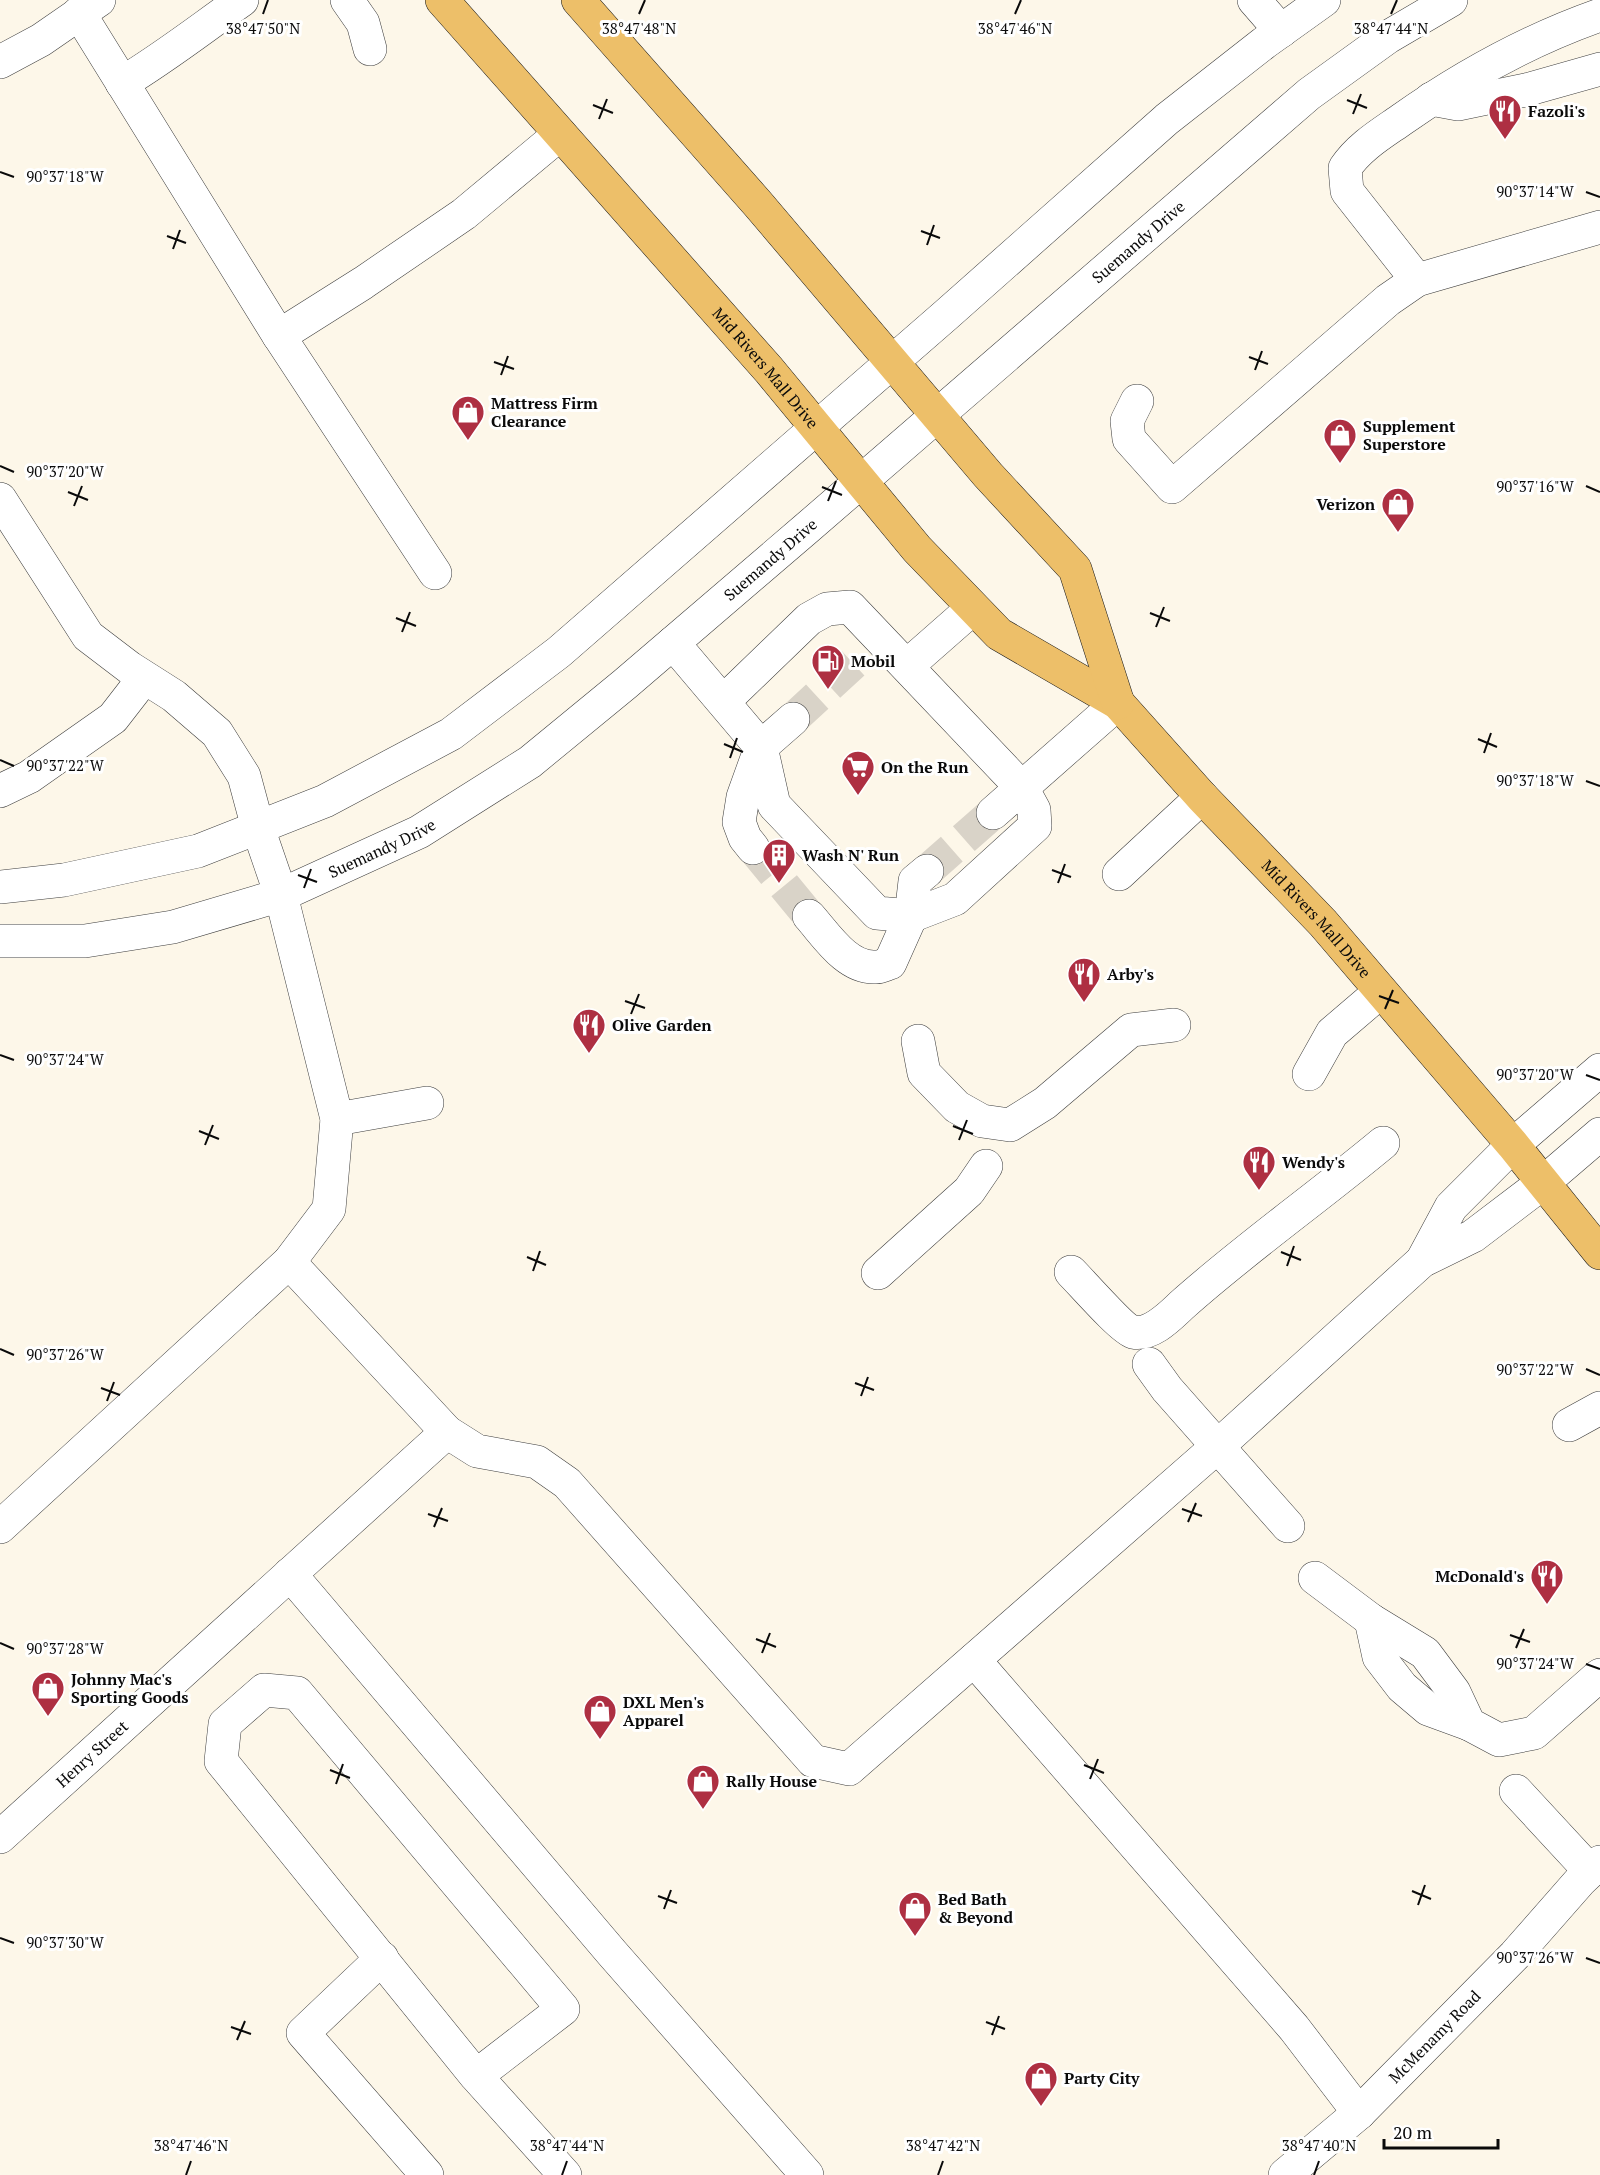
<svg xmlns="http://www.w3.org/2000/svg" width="1600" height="2175" font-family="'PT Serif',serif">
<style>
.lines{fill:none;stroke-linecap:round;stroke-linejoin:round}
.minor-tunnel{stroke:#d9d3c8;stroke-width:33;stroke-dasharray:33 16;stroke-linecap:butt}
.minor-casing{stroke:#3d3d3d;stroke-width:34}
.major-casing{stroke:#1b1b1b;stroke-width:34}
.minor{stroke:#fff;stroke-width:33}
.major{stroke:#edbf69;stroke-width:33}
.ticks{fill:none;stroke:#0a0a0a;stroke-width:2}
.labels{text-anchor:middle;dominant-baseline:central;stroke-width:6;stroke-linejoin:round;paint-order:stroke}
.poi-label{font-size:16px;font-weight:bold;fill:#0a0a0a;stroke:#fff;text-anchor:start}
.street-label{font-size:16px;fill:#0a0a0a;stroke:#fff}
.ticks-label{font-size:15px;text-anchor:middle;fill:#0a0a0a;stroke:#fff;stroke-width:6;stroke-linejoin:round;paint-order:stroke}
</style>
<rect width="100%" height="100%" fill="#fdf7e9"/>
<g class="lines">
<path class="minor-tunnel" d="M793,719L859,658
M753,848L809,916
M927,871L993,813"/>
<defs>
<g id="minor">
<path d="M347,0L363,23L370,49"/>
<path d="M1254,0L1281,31"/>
<path d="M79,13L279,336L435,573"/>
<path d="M0,62L41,40L99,0"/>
<path d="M122,83C164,58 202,28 242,0"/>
<path d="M1431,99L1458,104L1526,90L1600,69"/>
<path d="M1417,280L1347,191L1345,168C1359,147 1381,134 1401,120C1462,77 1529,40 1600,15"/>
<path d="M279,336L363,283L464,214L560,134"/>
<path d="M1137,401L1127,421L1129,439L1172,487L1388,300L1417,280L1600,227"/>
<path d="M0,499L88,636L130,668L174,696L217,733L244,776L258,828L281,895L337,1119L329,1209L289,1262L0,1527"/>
<path d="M673,643L761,747L774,805L877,913L911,916L955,899L1035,826L1034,810L1022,788L850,607L827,609L809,619L723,702"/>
<path d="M907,666L973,608"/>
<path d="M0,791L29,777L113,718L144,678"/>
<path d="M993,813L1118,703"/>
<path d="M753,848L745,838L739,822L743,797L761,747L793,719"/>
<path d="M1119,874L1202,797"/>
<path d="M0,887L64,880L198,851L325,801L451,734L559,652L946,315L1167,119L1264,43L1324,0"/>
<path d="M809,916C826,935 847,969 876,967C881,967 886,964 890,963L911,916L915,881L927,871"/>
<path id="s1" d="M0,941H85L173,927L281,895L419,832L530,762L625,684L807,528L1309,94L1388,37L1451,0"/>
<path d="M918,1041L924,1073L957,1107L982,1121L1010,1125L1045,1103L1131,1030L1174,1025"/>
<path d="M1309,1074L1332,1033L1380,992"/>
<path d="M337,1119L427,1103"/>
<path d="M1422,1261L1451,1207L1513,1145L1600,1070"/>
<path d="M289,1262L447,1432L477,1451L537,1462L567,1483L813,1761L849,1769L1218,1446L1422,1261L1473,1236L1544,1182L1600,1134"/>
<path d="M1071,1272C1082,1283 1122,1329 1133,1332C1152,1336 1171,1315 1183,1304C1247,1247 1317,1198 1383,1143"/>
<path d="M878,1273L969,1191L986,1166"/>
<path d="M1149,1364L1167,1389L1288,1526"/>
<path d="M1569,1425L1600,1408"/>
<path d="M290,1574L612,1953L807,2175"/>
<path d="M1315,1578L1371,1620L1425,1653L1454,1692L1469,1724L1499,1740L1534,1733L1600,1675"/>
<path d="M1371,1620L1379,1657L1402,1687L1428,1709L1469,1724"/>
<path d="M974,1660L1294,2028L1359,2113"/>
<path d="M1516,1791L1590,1871"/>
<path id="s2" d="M0,1837L447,1432"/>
<path d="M382,1958L303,2033L427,2175"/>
<path d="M476,2076L563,2009L297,1693L264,1690L225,1724L221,1761L476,2076L565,2175"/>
<path id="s3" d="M1285,2175L1359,2113L1515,1955L1580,1881L1600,1862"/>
</g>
<g id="major">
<path id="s4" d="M442,0L769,370L917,549L999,634L1118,703L1202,797L1323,923L1513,1145L1600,1253"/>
<path d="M578,0L758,204L988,475L1075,569L1118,703"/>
</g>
</defs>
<use href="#minor" class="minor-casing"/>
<use href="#major" class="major-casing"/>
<use href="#minor" class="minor"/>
<use href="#major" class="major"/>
</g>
<path class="ticks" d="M263,14L268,0M639,14L645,0M1015,14L1021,0M1391,14L1397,0M1347,100L1367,108M593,105L613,113M1353,114L1361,94M599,119L607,99M0,172L14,177M1586,192L1600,197M921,231L940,238M167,236L186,243M927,245L934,225M173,249L180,230M1249,357L1268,364M494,362L514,369M1255,370L1262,351M501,375L508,356M0,466L14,472M1586,486L1600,492M822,487L842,495M68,492L88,500M828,501L836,481M74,506L82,486M1150,613L1170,621M396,618L416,626M1156,627L1164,607M402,632L410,612M1478,739L1497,747M724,744L743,752M1484,753L1491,733M730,758L737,738M0,760L14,766M1586,781L1600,786M1052,870L1071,877M298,875L317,882M1058,883L1065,864M304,888L311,869M1379,996L1399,1003M625,1001L645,1008M1385,1009L1393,990M631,1014L639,994M0,1055L14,1060M1586,1075L1600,1080M953,1126L973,1134M199,1131L219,1139M959,1140L967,1120M205,1145L213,1125M1281,1252L1301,1260M527,1257L546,1265M1287,1266L1294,1246M533,1271L540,1251M0,1349L14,1355M1586,1369L1600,1375M855,1383L874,1390M101,1388L120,1395M861,1396L868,1377M107,1401L114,1382M1182,1509L1202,1516M428,1514L448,1521M1188,1522L1196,1503M434,1527L442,1508M1510,1635L1530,1642M756,1639L776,1647M0,1643L14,1649M1516,1648L1524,1629M762,1653L770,1633M1586,1664L1600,1669M1084,1765L1104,1773M330,1770L350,1778M1090,1779L1098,1759M336,1784L343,1764M1412,1891L1431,1899M658,1896L677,1903M1418,1905L1425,1885M664,1909L671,1890M0,1938L14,1943M1586,1958L1600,1963M986,2022L1005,2029M231,2027L251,2034M992,2035L999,2016M237,2040L245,2021M186,2175L191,2161M562,2175L567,2161M938,2175L943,2161M1314,2175L1319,2161"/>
<defs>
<symbol id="restaurant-pin" viewBox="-11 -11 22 30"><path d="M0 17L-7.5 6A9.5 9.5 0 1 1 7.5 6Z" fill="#ae2f42" stroke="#fff"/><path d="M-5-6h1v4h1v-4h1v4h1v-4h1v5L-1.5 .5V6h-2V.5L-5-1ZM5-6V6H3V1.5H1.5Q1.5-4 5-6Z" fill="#fff"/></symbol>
<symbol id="shop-pin" viewBox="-11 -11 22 30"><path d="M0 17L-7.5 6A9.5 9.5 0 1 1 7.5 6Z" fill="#ae2f42" stroke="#fff"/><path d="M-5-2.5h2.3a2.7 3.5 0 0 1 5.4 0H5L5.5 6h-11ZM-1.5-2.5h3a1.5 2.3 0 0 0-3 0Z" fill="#fff"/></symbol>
<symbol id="fuel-pin" viewBox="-11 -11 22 30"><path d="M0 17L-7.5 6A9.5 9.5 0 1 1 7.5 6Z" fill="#ae2f42" stroke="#fff"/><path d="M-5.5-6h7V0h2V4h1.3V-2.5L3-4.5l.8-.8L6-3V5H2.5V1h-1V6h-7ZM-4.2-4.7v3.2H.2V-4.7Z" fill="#fff"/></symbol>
<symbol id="supermarket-pin" viewBox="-11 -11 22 30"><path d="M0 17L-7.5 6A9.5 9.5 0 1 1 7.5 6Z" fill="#ae2f42" stroke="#fff"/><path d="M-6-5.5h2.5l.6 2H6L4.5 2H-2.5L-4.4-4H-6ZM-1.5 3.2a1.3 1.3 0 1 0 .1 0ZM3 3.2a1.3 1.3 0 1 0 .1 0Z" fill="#fff"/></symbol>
<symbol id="building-pin" viewBox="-11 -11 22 30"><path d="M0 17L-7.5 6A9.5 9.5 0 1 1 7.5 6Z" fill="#ae2f42" stroke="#fff"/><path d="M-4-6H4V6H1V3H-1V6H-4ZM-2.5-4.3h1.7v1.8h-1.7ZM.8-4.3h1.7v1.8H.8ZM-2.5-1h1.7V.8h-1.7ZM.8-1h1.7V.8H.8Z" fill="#fff"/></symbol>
</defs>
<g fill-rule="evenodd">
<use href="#restaurant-pin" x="1486" y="92" width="38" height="52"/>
<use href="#shop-pin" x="449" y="393" width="38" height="52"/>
<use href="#shop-pin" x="1321" y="416" width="38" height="52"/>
<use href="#shop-pin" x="1379" y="485" width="38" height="52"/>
<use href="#fuel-pin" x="809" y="642" width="38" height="52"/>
<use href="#supermarket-pin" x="839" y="748" width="38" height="52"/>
<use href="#building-pin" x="760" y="836" width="38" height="52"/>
<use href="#restaurant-pin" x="1065" y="955" width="38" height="52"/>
<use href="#restaurant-pin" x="570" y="1006" width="38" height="52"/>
<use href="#restaurant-pin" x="1240" y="1143" width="38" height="52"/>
<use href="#restaurant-pin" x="1528" y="1557" width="38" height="52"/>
<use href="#shop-pin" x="29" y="1669" width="38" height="52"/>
<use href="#shop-pin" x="581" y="1692" width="38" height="52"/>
<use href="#shop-pin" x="684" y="1762" width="38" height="52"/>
<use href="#shop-pin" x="896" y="1889" width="38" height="52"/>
<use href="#shop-pin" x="1022" y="2059" width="38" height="52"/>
</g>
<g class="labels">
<g class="poi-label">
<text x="1528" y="111">Fazoli's</text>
<text x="491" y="403">Mattress Firm<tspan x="491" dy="18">Clearance</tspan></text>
<text x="1363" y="426">Supplement<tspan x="1363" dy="18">Superstore</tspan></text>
<text x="1375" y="504" text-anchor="end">Verizon</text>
<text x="851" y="661">Mobil</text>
<text x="881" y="767">On the Run</text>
<text x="802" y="855">Wash N' Run</text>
<text x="1107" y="974">Arby's</text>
<text x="612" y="1025">Olive Garden</text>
<text x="1282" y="1162">Wendy's</text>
<text x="1524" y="1576" text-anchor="end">McDonald's</text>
<text x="71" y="1679">Johnny Mac's<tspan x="71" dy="18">Sporting Goods</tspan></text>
<text x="623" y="1702">DXL Men's<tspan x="623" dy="18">Apparel</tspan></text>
<text x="726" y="1781">Rally House</text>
<text x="938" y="1899">Bed Bath<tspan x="938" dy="18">&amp; Beyond</tspan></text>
<text x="1064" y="2078">Party City</text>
</g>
<g class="street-label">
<text stroke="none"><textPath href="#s1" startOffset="1370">Suemandy Drive</textPath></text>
<text stroke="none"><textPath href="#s4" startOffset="490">Mid Rivers Mall Drive</textPath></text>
<text stroke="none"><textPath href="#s1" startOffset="884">Suemandy Drive</textPath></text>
<text stroke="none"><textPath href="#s1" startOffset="398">Suemandy Drive</textPath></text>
<text stroke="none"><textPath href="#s4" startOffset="1275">Mid Rivers Mall Drive</textPath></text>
<text stroke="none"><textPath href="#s2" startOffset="124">Henry Street</textPath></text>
<text stroke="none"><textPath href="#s3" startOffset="204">McMenamy Road</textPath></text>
</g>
</g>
<g class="ticks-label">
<text x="263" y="34">38°47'50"N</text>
<text x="639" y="34">38°47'48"N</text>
<text x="1015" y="34">38°47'46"N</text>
<text x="1391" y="34">38°47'44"N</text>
<text x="65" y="182">90°37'18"W</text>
<text x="1535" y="197">90°37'14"W</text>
<text x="65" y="477">90°37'20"W</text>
<text x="1535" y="492">90°37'16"W</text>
<text x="65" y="771">90°37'22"W</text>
<text x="1535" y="786">90°37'18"W</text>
<text x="65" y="1065">90°37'24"W</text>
<text x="1535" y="1080">90°37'20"W</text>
<text x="65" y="1360">90°37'26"W</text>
<text x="1535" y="1375">90°37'22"W</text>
<text x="65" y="1654">90°37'28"W</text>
<text x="1535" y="1669">90°37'24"W</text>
<text x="65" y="1948">90°37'30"W</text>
<text x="1535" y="1963">90°37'26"W</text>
<text x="191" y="2151">38°47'46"N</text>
<text x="567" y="2151">38°47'44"N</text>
<text x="943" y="2151">38°47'42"N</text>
<text x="1319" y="2151">38°47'40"N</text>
</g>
<path d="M1384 2139v9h114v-9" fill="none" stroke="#0a0a0a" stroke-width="3"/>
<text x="1393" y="2139" font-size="18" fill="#0a0a0a" stroke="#ffffff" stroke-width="4.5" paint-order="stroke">20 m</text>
</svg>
